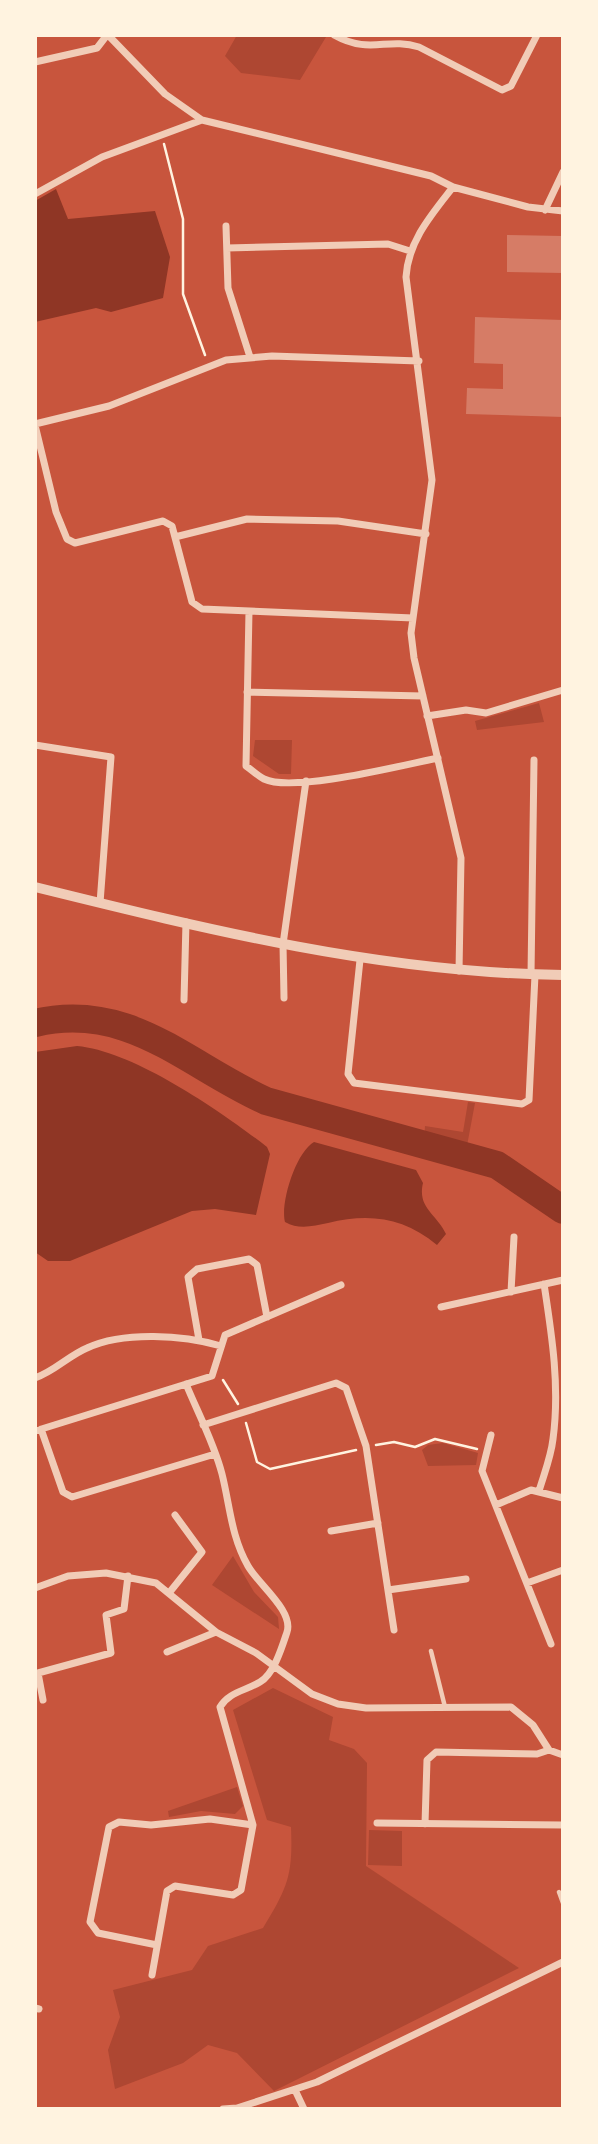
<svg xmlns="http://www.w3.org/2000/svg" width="598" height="2144" font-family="Mulish,sans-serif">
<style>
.green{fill:#ae4732}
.water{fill:#8f3625}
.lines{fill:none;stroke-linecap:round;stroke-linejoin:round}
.river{stroke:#8f3625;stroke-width:28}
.building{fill:#d67c66}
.path{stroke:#fff3e0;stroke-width:2.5}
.service{stroke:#f1ccb7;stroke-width:4.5}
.minor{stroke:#f1ccb7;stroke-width:7}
.tertiary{stroke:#f1ccb7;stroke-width:10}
</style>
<rect width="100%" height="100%" fill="#c8553d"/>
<path class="green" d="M237,35H323L326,37L300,80L241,73L225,56Z
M539,703L544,722L477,730L475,721Z
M255,740H292L291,774H279L253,756Z
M468,1102L475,1103L466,1151L424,1142L425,1126L463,1132Z
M443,1443L478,1453L476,1465L428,1466L422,1450L428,1445Z
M233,1556L254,1592L278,1617L279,1629L212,1585Z
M273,1688L333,1717L329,1740L354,1749L367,1763L366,1866L519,1968L274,2091L237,2053L208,2045L183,2063L115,2089L108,2050L120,2017L113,1990L192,1970L208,1946L263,1928C288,1887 293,1875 291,1827L267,1820L233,1710Z
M237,1787L243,1806L235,1814L201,1811L169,1817L168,1811Z
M369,1830L402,1831V1866L368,1865Z"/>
<path class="water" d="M56,189L68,219L155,211L170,257L163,298L111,312L96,308L35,322V201Z
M77,1046C134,1051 222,1112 267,1147L270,1154L256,1215L215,1209L192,1211L70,1261H48L35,1252V1052Z
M314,1142L416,1170L423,1183C417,1208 437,1214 446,1234L437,1245C403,1217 369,1213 328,1223C313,1226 299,1230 285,1222C280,1203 296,1152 314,1142Z"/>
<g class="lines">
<path class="river" d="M35,1023C130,1001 186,1065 266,1101L497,1165L563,1210"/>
</g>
<path class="building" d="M507,235L563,236V273L507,272Z
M475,317L563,320V417L466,414L467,388L503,389V364L474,363Z"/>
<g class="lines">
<path class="path" d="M164,144L183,219V294L205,355
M223,1380L238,1404
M246,1423L257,1462L270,1469L356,1450
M376,1445L394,1442L415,1447L435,1439L477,1449"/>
<path class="service" d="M431,1651L445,1707
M559,1892L563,1903"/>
<path class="minor" d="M108,35L165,94L202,120L431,176L453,187
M334,35C370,55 386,37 419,47L502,90L511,86L537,35
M35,62L97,48L107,35
M35,194L102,157L202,120
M545,210L563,172
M226,226L228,288L250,357
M227,248L388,244L410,251
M35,424L109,406L226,360L272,356L419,361
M35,425L56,512L67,539L75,543L163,521L172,526L192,602L202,609L413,618
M175,537L247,519L338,521L426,534
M249,611L246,766C252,770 258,776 264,779C293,793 403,765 438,758
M247,692L423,696
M427,716L466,710L486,713L563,690
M35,745L111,757L100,903
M360,960L348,1074L354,1083L522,1104L529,1100L535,975
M459,971L461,858L414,658L411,633L432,480L406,277C408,241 432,214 453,187L528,207L563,211
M531,975L534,760
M284,998L283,944L306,781
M184,1000L186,922
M511,1292L514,1237
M441,1307L563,1280
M199,1340L188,1277L197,1269L249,1259L257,1265L267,1317
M35,1378C55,1371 68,1356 87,1348C124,1331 183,1335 221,1346
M203,1425L336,1383L346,1388L366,1446L394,1630
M41,1429L63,1492L72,1497L215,1454
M35,1431L212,1376L225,1335L341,1285
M491,1435L482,1471L551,1644
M539,1491C544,1474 551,1457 553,1439C560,1387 552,1336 544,1284
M496,1505L531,1490L563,1498
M331,1531L378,1523
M527,1583L563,1570
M35,1588L68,1576L106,1573L156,1583L216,1632L256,1653L312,1694L338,1704L366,1708L511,1707L533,1725L549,1750L563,1755
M388,1590L466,1579
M169,1593L202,1552L175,1515
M167,1652L216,1632
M43,1700L38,1673L111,1653L106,1615L124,1609L128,1576
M377,1823L563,1825
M425,1824L427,1760L436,1752L537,1754L549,1750
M157,1945L98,1933L90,1922L109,1827L119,1822L151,1825L210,1819L253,1825
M152,1975L167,1891L175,1886L233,1895L241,1890L253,1825L220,1707C229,1692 245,1691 260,1682C274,1674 282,1647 287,1632C294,1611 258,1584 248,1566C231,1536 230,1506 222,1474C214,1443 198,1413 186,1384
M35,2008L39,2009
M295,2090L304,2109
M223,2109L237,2108L317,2082L563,1962"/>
<path class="tertiary" d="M35,887C209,930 383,973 563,975"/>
</g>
<rect width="598" height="2144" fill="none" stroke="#fff3e0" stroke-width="74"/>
</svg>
